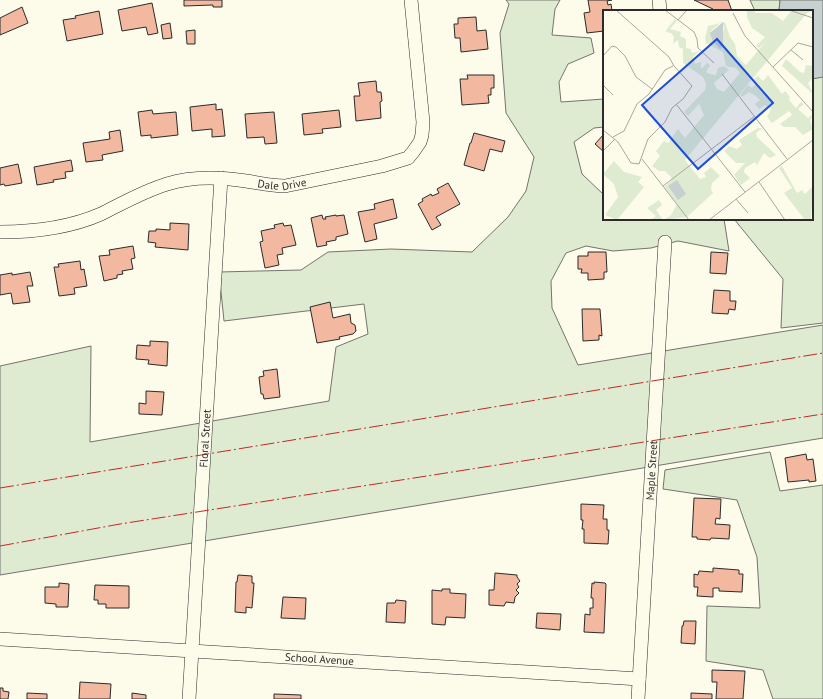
<svg xmlns="http://www.w3.org/2000/svg" width="823" height="699" font-family="'PT Sans',sans-serif">
<style>
.green{fill:#deebd1;stroke:#74746e}
.water{fill:#c7d0d0;stroke:#74746e}
.building{fill:#f2b8a0;stroke:#2b2b2b}
.lines{fill:none;stroke-linecap:round;stroke-linejoin:round}
.minor-casing{stroke:#2b2b2b;stroke-width:14}
.minor{stroke:#fdfbea;stroke-width:13}
.power{stroke:#c62828;stroke-width:1;stroke-dasharray:14 3 2 3;stroke-linecap:butt}
.labels{text-anchor:middle;dominant-baseline:central;stroke-width:3;stroke-linejoin:round;paint-order:stroke}
.street-label{font-size:11px;fill:#2b2b2b;stroke:#fdfbea}
.inset-road{fill:none;stroke:#a9a89e;stroke-width:1}
.view{fill:#1d4ed8;fill-opacity:0.15;stroke:#1d4ed8;stroke-width:2}
.inset-edge{fill:none;stroke:#2b2b2b;stroke-width:2}
</style>
<rect width="100%" height="100%" fill="#fdfbea"/>
<path class="green" d="M506,0H560L555,9L552,35L591,38L594,53L568,64L559,82L561,102L604,99V127L594,128L574,142L582,174L604,195V219H724L729,251L678,241L651,248L613,251L586,246L566,253L551,281L552,308L578,365L823,325V438L0,575V366L91,346L90,442L329,401L336,347L368,334L364,304L224,321L219,272L301,270L328,252L391,249L472,252L508,217L526,191L534,157L506,113L500,33L509,4Z
M750,0H780L779,11H755Z
M823,76V323L781,328L783,279L734,219H812V79Z
M770,452L780,491L823,485V699H773L763,670L706,661L707,606L760,608L757,557L737,500L663,489L665,470Z"/>
<path class="water" d="M780,0H823V77L812,79V11H779Z"/>
<path class="building" d="M184,0H222V7H213V5L184,6Z
M588,0H612L607,1L608,5L611,4L612,11H604V31L587,33L584,13L590,12Z
M694,0H728L732,11H713V9Z
M152,3L158,33L148,35L146,27L122,31L118,10Z
M22,7L28,23L0,35V18Z
M99,11L103,34L67,41L63,20L76,18L75,16Z
M476,17L477,31L486,30L488,49L461,52L460,38H455L454,24H458V18Z
M170,23L172,38L163,39L161,25Z
M195,30V44H187L186,31Z
M467,75H494V88H491V95H488L489,103L462,105L460,79H468Z
M376,81L377,92H381L382,101L380,102L381,118L356,121L354,96H360L358,83Z
M216,104V110L222,109L225,136L212,137V129L192,131L190,107Z
M152,110L153,114L176,112L178,135L151,138V135L141,136L138,112Z
M339,110L341,127L322,129L323,133L304,135L302,114Z
M274,112L277,143L265,144L264,137L247,138L245,114Z
M120,130L123,151L102,155L103,160L86,162L83,143L110,139L109,132Z
M474,133L505,141L502,152L490,149L484,171L464,165L470,143H471Z
M604,134V152L595,144Z
M71,160L73,171L65,172L66,178L53,180L54,182L37,185L34,167Z
M18,164L22,183L5,186L4,184L0,185V168Z
M448,183L460,204L436,217L441,225L432,230L418,204L423,201L422,199L431,194L432,196L439,193L437,189Z
M393,199L397,218L374,224L377,239L365,242L358,212L375,209L374,204Z
M322,215L323,219H326L325,217L336,215V216L344,215L348,234L336,237V240L326,242L327,245L317,247L311,218Z
M170,223L189,224L188,250L155,247L156,243L148,242L149,231H156V229L170,230Z
M283,223L284,226L291,225L296,245L282,248L283,254L277,255L279,265L265,268L260,242L263,241L261,231L275,228L274,225Z
M133,246L135,258L131,259L133,269L122,271L123,274L117,275V278L104,281L99,256L110,255L109,250Z
M588,252H606L607,272H604V279L588,280V273H581L582,269H578V256H588Z
M711,252L728,253L726,274L710,273Z
M80,261L81,270L84,269L87,286L74,288L75,294L59,296L54,267H59L58,264Z
M30,272L33,286H27L30,302L13,304L11,293L0,295V275L12,273V275Z
M714,290L730,291V301H736L735,310L729,309L728,314L712,313Z
M330,302L333,318L350,314L351,323L355,325L356,331L353,334L339,337L340,339L317,343L310,307Z
M582,309H600L602,336L599,335V340L583,341Z
M150,341L168,342L167,366L148,364L149,360L136,359L137,345L150,346Z
M277,369L280,397L264,399L263,394H261L259,377L264,376L263,371Z
M146,391L164,392L162,415L139,414V403L146,404Z
M806,454L807,460L813,459L816,481L809,482V480L788,482L785,458Z
M694,498L721,499L720,519L716,518L715,524L730,525L729,539L711,538L710,540L697,539V537H692Z
M581,504L604,505L603,519H607V530H609L608,544L584,543V529H582L583,520H581Z
M713,568L739,570V574H743L742,592L719,591V588H713V597L697,596L698,587H694V574L698,575L699,571L713,572Z
M495,573L517,575V577L520,581L517,584L519,587L516,590L519,593L515,597L514,603L506,602L504,606L489,605V590H494Z
M238,575L252,576V583H254L252,608L246,607V613L235,612L236,582H237Z
M594,582L605,583L606,584L604,633L584,632L585,614L590,615V608H593V598H591L592,583L594,584Z
M59,583L69,584L68,607H56V604L45,603V587H59Z
M95,585L129,586V608H106V604H98V600H94Z
M442,589H450V593L466,594L465,618L446,617L445,625L432,624V590L442,591Z
M283,597L306,598L305,619L281,618Z
M396,600L406,601L405,623L386,622L387,603H395Z
M537,613L561,614L560,630L536,628Z
M684,621H696L695,644L681,643L682,626H683Z
M712,670L745,671L743,699H716L717,682H712Z
M80,682L111,684L110,699H79Z
M0,688H3V691L9,692L8,699H0Z
M27,693L47,694V699H27Z
M132,693L146,695V699H132Z
M691,693L712,694V699H691Z
M274,694L301,695V699H274Z"/>
<g class="lines">
<defs>
<g id="minor">
<path d="M659,0L660,11"/>
<path id="s1" d="M0,232C34,232 69,228 101,214C123,203 144,191 167,184C192,176 221,177 246,181C259,183 271,186 285,186L382,166L408,158L413,152L420,142L422,135L423,122L411,0"/>
<path id="s2" d="M0,639L639,679"/>
<path id="s3" d="M189,699L221,178"/>
<path id="s4" d="M638,699L665,242"/>
</g>
</defs>
<use href="#minor" class="minor-casing"/>
<use href="#minor" class="minor"/>
<path class="power" d="M0,488L823,353
M0,546L120,524L823,414"/>
</g>
<g class="labels">
<g class="street-label">
<text stroke="none"><textPath href="#s1" startOffset="292">Dale Drive</textPath></text>
<text stroke="none"><textPath href="#s3" startOffset="261">Floral Street</textPath></text>
<text stroke="none"><textPath href="#s4" startOffset="229">Maple Street</textPath></text>
<text stroke="none"><textPath href="#s2" startOffset="320">School Avenue</textPath></text>
</g>
</g>
<g transform="translate(603 10)">
<rect width="210" height="210" fill="#fdfbea"/>
<path d="M144,0H151L152,3H169L180,11L189,0L210,1L204,3L82,150L97,169L103,167L101,163L108,157L117,166L109,173L108,179L110,183L84,207L61,210L68,205L74,194L61,177L69,170L68,167L62,161H56L49,156L57,146L53,141L61,131L65,133L75,119L82,128L101,105L96,94L85,106L81,102L102,80L103,74L100,67L80,53V39L76,37L75,30L70,34L71,27L68,23L63,22L64,19L72,9L74,11L67,19L78,22L77,26L83,29V38L88,39L89,43L96,41L90,47L92,54L98,52V59L104,53L107,55L103,62L106,64L113,65L115,58L121,56L126,60L111,73L114,79L121,82L137,63L133,58L123,56L120,42L103,33L102,28L105,16L122,12L127,27L132,34L134,46L143,55L163,31L156,38L153,36L162,27L149,18L144,7ZM118,12L121,17L117,39L113,36L108,21ZM183,49L197,62L201,63L203,55L210,56V68L205,73L210,84L179,56ZM165,65L179,84L182,81L187,87L186,90L193,98L198,92L201,94L195,99L205,108L210,104L207,111L210,119L200,125L192,117H181L177,114L189,105L186,101L169,113L164,107L168,99L162,95L156,99L152,94L157,90L153,86L146,82L139,87L137,85L145,75L149,78L153,74L150,70L155,66L160,71ZM155,118H159L153,123L154,127L173,145L167,148L161,143L154,155L152,152L142,158L141,162L147,168L138,175L131,165L142,153H133L121,141L126,136L134,139L139,135L136,130ZM11,151L21,162L39,167L35,172L41,177L14,210L2,205L15,187L11,174L0,164ZM179,156L194,183L199,180L202,184L210,176L208,210H202L181,183L189,178L176,158ZM56,190L59,195L53,200L60,210H48L53,206L44,198Z" fill="#deebd1" fill-rule="evenodd"/>
<path d="M120,12V36L117,39L110,32L107,23ZM74,170L83,184L75,190L65,176Z" fill="#c7d0d0"/>
<path class="inset-road" d="M62,0L91,22L94,29L95,38L111,53M186,0L210,8M130,3L142,26L210,102M75,10L84,0M188,40L200,50M0,46L9,36L13,37L22,46L33,67L49,79M170,57L195,33L210,37M119,64L184,149M0,75L10,85M73,94L142,182M0,120L15,132L28,153L36,154L45,129L62,112L69,98L80,89L89,76L71,56L66,47L13,0M10,127L21,121L34,94L46,84L62,60L70,56M0,141L12,129M39,149L86,210M156,172L182,210M60,176L152,106M133,189L145,203M106,210L210,130"/>
<path class="view" d="M114,29L170,93L95,159L39,95Z"/>
<rect width="210" height="210" class="inset-edge"/>
</g>
</svg>
